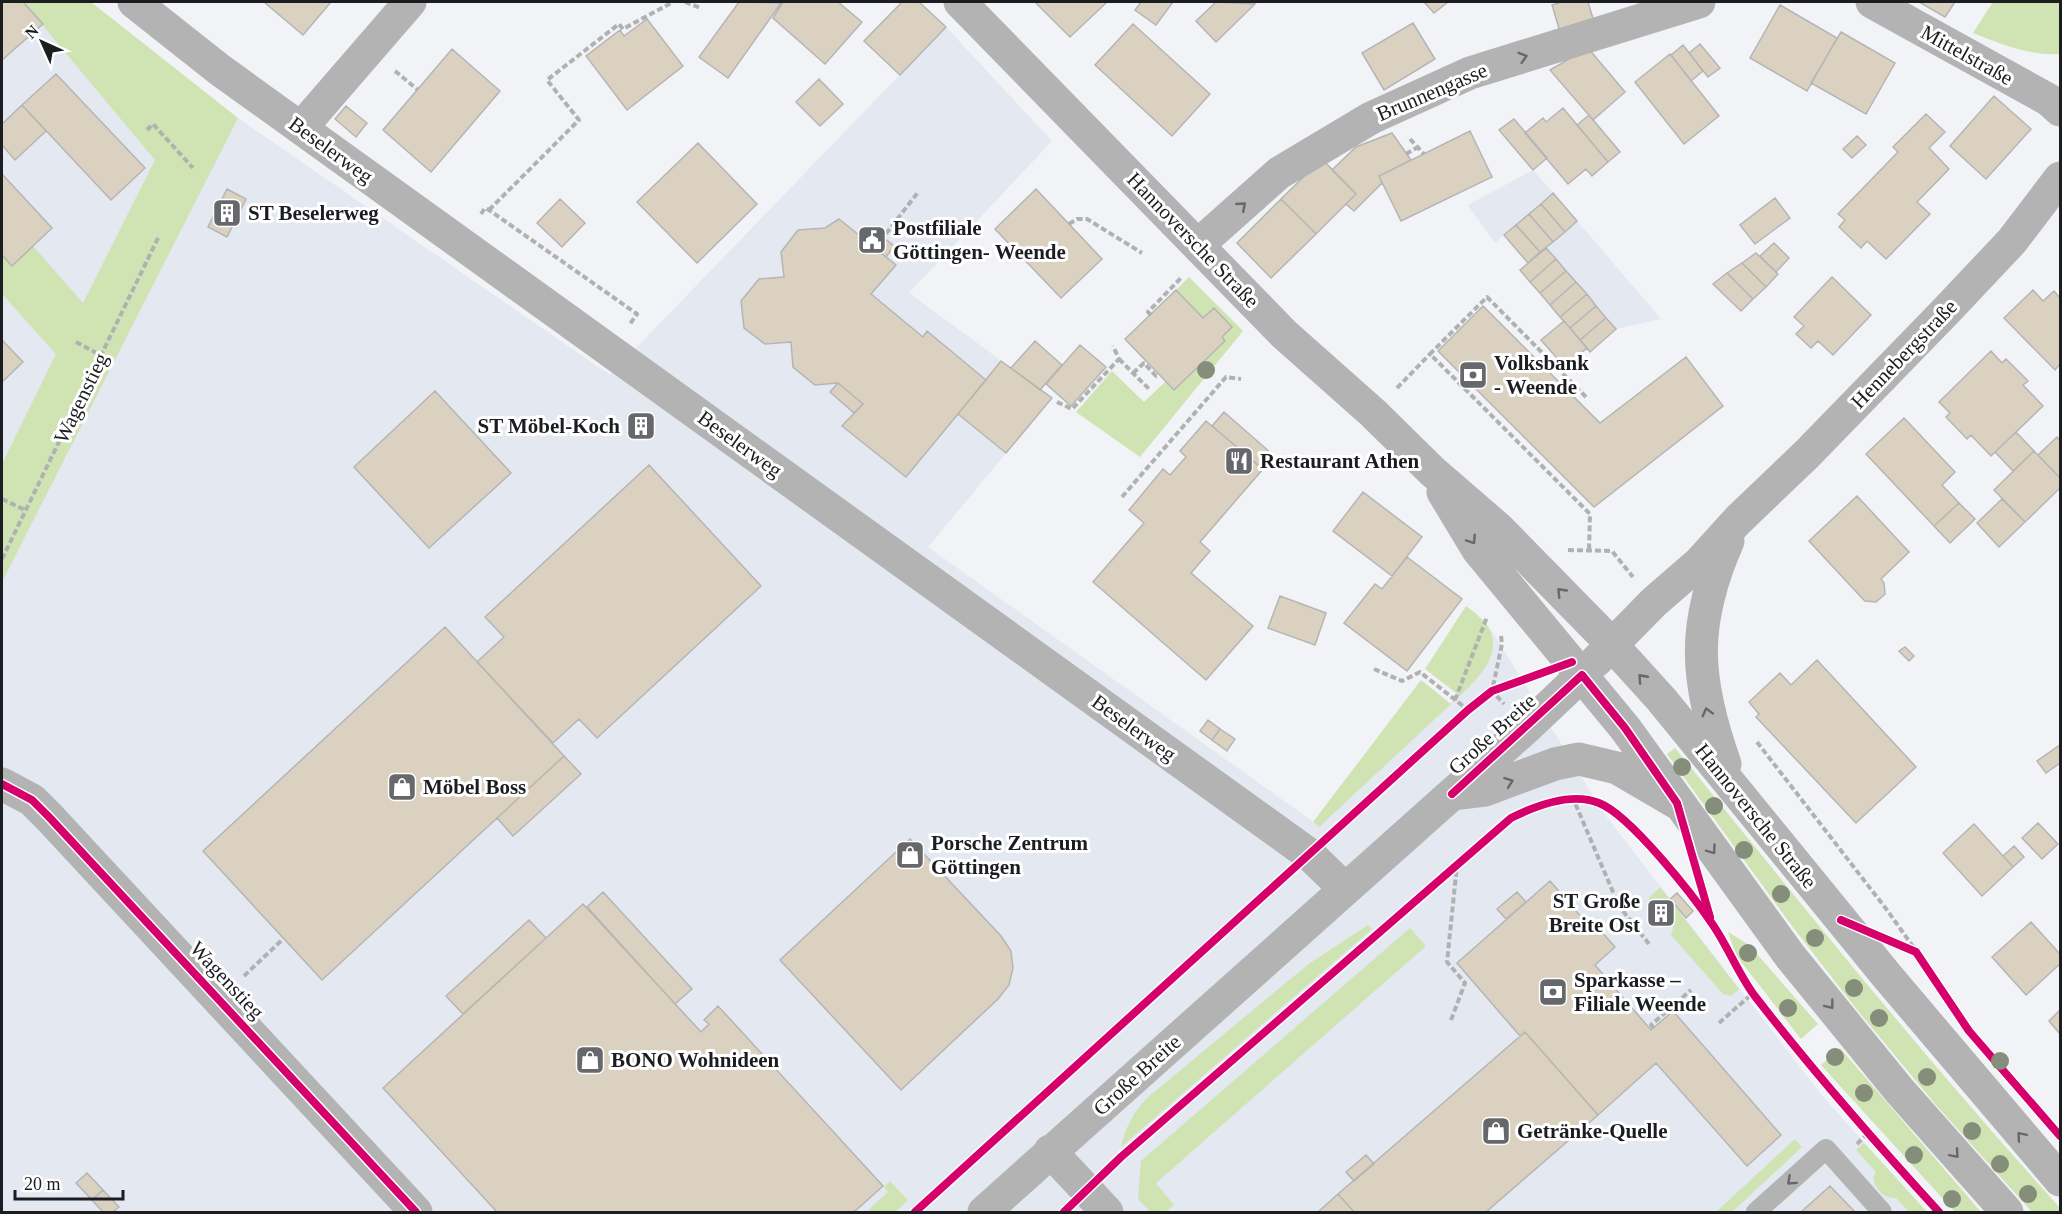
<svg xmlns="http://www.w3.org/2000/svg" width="2062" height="1214" viewBox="0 0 2062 1214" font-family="'Times New Roman',serif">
<rect width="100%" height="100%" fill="#f1f3f6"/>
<!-- built -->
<path fill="#e3e8f1" d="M 2,2 L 23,2 L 126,124 L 180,73 L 238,118 L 610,375 L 946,27 L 1052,141 L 909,293 L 1052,398 L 928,547 L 1319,826 L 1475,680 L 1492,637 L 1490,628 L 1603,812 L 1824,1098 L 1927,1212 L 2,1212 Z
M 1533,170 L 1553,193 L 1661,319 L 1616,329 L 1590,352 L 1520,270 L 1528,262 L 1504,235 L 1495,243 L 1468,205 Z"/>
<!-- green -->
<path fill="#cfe3b3" d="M 23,2 L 91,2 L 238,118 L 2,582 L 2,464 L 56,354 L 2,294 L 2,255 L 12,266 L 33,246 L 83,303 L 155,160 Z
M 1993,2 L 2060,2 L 2060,54 C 2029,56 2002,44 1973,33 Z
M 1189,277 L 1243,331 L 1140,457 L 1076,412 L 1112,371 L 1144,402 L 1166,381 L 1174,390 L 1225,341 L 1222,337 L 1231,326 L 1214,308 L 1203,318 L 1176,290 Z
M 1466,606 C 1474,612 1486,621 1490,630 C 1502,656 1476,680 1460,696 L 1425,669 Z
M 1421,680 L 1451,704 L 1319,827 L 1313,822 Z
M 1675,748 C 1801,904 1926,1060 2060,1208 L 2060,1212 L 2032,1212 L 1936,1105 L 1858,1011 L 1792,926 L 1667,754 Z
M 1660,887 L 1739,989 L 1731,996 L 1723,994 L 1671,935 L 1675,922 L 1656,902 L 1650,908 L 1649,898 Z
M 1368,925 L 1372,929 L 1121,1147 C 1126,1126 1133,1113 1148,1097 L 1310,963 Z
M 1410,928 L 1426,946 L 1156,1183 L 1174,1205 L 1165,1212 L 1150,1212 L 1138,1199 L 1141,1161 Z
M 1728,932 L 1749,945 L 1818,1024 L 1801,1039 L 1736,955 Z
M 1840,1048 L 1981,1212 L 1955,1212 L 1821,1065 Z
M 1795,1139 L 1802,1147 L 1732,1212 L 1716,1212 Z
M 1864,1143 L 1927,1212 L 1909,1212 L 1896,1198 C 1883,1198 1876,1190 1873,1178 L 1876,1172 L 1856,1150 Z
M 890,1181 L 908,1200 L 895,1212 L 866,1212 L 888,1192 L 884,1187 Z"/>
<!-- building -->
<path fill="#dbd1c1" stroke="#b5b5b5" stroke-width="1.5" d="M 2,2 L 23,2 L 43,24 L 2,60 Z
M 264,2 L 331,2 L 303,35 Z
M 739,2 L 781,3 L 728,78 L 699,57 Z
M 783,2 L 838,2 L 862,22 L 825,64 L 773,18 Z
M 902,2 L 919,2 L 946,27 L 900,75 L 864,41 Z
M 1035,2 L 1107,2 L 1070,37 Z
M 1141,2 L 1173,2 L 1156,25 L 1135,10 Z
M 1216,2 L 1255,4 L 1216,42 L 1196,21 Z
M 1424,2 L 1448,2 L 1434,13 Z
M 1562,2 L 1588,2 L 1595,25 L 1561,35 L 1552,5 Z
M 1919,2 L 1955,2 L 1945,17 Z
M 1780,5 L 1837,38 L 1807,91 L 1750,58 Z
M 647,19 L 683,66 L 627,110 L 586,56 L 620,30 L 624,36 Z
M 1413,23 L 1435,59 L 1384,90 L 1362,53 Z
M 1133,24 L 1210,94 L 1172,136 L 1095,65 Z
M 1841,32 L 1895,63 L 1866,114 L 1811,83 Z
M 1700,44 L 1720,68 L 1708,77 L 1689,53 Z
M 1683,45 L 1703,71 L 1691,81 L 1671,55 Z
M 1588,48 L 1625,92 L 1593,120 L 1550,70 Z
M 452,49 L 500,91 L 431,172 L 383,130 Z
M 1670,54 L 1719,116 L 1684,144 L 1635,82 Z
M 56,74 L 145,168 L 111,200 L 22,105 Z
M 819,79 L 843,104 L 820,126 L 796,102 Z
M 1994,96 L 2031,129 L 1986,179 L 1950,146 Z
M 22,105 L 46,131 L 15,160 L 2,145 L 2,124 Z
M 346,106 L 367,123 L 356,137 L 335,119 Z
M 1563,108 L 1608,162 L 1592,176 L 1586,169 L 1568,184 L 1525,133 L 1543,118 L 1546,122 Z
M 1926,114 L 1945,132 L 1929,148 L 1949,169 L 1917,202 L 1930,214 L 1886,259 L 1867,241 L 1861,248 L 1839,227 L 1845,220 L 1838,214 L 1898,152 L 1893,147 Z
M 1589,115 L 1620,152 L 1608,162 L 1577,125 Z
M 1514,119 L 1547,158 L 1533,170 L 1499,130 Z
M 1470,131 L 1492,177 L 1401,221 L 1379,176 Z
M 1392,133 L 1411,160 L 1379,176 L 1382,183 L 1354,211 L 1346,204 L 1356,194 L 1332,170 L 1356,147 Z
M 1857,136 L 1866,145 L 1852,158 L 1843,149 Z
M 698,143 L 757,204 L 697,263 L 637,202 Z
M 1322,159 L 1356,194 L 1316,234 L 1281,199 Z
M 2,174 L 52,228 L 12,266 L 2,255 Z
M 227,189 L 246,199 L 227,237 L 208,227 Z
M 1036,189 L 1102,259 L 1061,298 L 995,229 Z
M 1553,193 L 1577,221 L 1565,232 L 1541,204 Z
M 1775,198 L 1790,218 L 1755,244 L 1740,225 Z
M 560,199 L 585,223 L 562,247 L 537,223 Z
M 1281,199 L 1316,234 L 1271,278 L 1237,243 Z
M 1541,204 L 1565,232 L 1553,242 L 1529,214 Z
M 1529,214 L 1553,242 L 1540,252 L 1516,225 Z
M 839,219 L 896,265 L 871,294 L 923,337 L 927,331 L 986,380 L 906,477 L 842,426 L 863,404 L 838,383 L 815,385 L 793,367 L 791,342 L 765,344 L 744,328 L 741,301 L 759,279 L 784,277 L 781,252 L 798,230 L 825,228 Z
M 1516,225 L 1540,252 L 1528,263 L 1504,235 Z
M 874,230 L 894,246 L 886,257 L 866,241 Z
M 1774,243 L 1789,258 L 1776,272 L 1760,256 Z
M 1546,248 L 1556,259 L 1530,282 L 1520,270 Z
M 1756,253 L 1778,274 L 1766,287 L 1742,263 Z
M 1556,259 L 1566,271 L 1540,293 L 1530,282 Z
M 1742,263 L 1766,287 L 1753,299 L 1727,273 Z
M 1566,271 L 1576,282 L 1550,305 L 1540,293 Z
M 1727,273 L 1753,299 L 1741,311 L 1713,284 Z
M 1832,277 L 1871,315 L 1833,355 L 1818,341 L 1811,348 L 1796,334 L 1804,326 L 1794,317 Z
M 1576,282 L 1587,294 L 1560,317 L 1550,305 Z
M 1176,290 L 1203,318 L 1214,308 L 1232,327 L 1222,337 L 1225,341 L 1174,390 L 1125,339 Z
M 2033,290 L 2043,301 L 2054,291 L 2060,298 L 2060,364 L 2055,370 L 2004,318 Z
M 1587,294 L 1596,306 L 1570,328 L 1560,317 Z
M 1483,306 L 1600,423 L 1686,357 L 1723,406 L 1594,507 L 1438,351 Z
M 1596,306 L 1606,318 L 1580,340 L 1570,328 Z
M 1606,318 L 1616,329 L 1590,352 L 1580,340 Z
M 1564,321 L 1587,348 L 1565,367 L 1541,340 Z
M 2,340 L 23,362 L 2,382 Z
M 1035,341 L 1062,365 L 1040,390 L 1011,368 Z
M 1080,345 L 1106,367 L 1071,406 L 1046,384 Z
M 1991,351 L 2002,363 L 2006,359 L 2028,381 L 2023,385 L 2043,406 L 1991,456 L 1971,435 L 1967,439 L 1946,417 L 1950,413 L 1939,402 Z
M 1001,361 L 1052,398 L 1006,453 L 958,414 Z
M 838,383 L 863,404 L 854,413 L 830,392 Z
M 435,391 L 511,473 L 429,548 L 354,467 Z
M 1224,412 L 1271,453 L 1260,467 L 1212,426 Z
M 640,417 L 649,427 L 641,435 L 632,424 Z
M 1904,418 L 1955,472 L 1942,485 L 1959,503 L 1934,526 L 1866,454 Z
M 1206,421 L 1263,469 L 1200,542 L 1210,551 L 1191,573 L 1253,626 L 1206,680 L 1093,582 L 1144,523 L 1129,510 L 1163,469 L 1170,475 L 1186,457 L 1180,451 Z
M 2016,432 L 2034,451 L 2013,471 L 1995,452 Z
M 2057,437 L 2060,441 L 2060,478 L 2038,455 Z
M 2034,451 L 2060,478 L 2060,488 L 2025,522 L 1994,490 Z
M 649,465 L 761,586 L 597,738 L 579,719 L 553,743 L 477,662 L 504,637 L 485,617 Z
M 1363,492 L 1422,537 L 1392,576 L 1333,531 Z
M 1857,496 L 1909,552 L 1881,579 L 1884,583 L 1885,594 L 1876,602 L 1865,601 L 1861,597 L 1809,541 Z
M 2002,499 L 2025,522 L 1999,547 L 1977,523 Z
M 1959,503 L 1975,519 L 1950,543 L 1934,526 Z
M 1407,557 L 1462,599 L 1407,671 L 1344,623 L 1375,584 L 1382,589 Z
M 1280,596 L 1326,613 L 1315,645 L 1268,628 Z
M 445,627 L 564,756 L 322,980 L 203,851 Z
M 1905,647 L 1914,656 L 1909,661 L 1899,651 Z
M 1817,660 L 1916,767 L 1856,823 L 1756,717 L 1759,714 L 1749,702 L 1780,673 L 1791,685 Z
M 1208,720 L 1220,729 L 1212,740 L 1200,731 Z
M 1220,729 L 1235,739 L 1227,751 L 1212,740 Z
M 2060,745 L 2060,763 L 2046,773 L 2037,761 Z
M 564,756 L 581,774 L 513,836 L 497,818 Z
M 2038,823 L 2058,844 L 2042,859 L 2022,838 Z
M 1974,824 L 2013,867 L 1982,896 L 1943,853 Z
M 910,839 L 1001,936 L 1011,951 L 1013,968 L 1009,985 L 998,999 L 901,1090 L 780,960 Z
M 2014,846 L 2024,857 L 2013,867 L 2003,856 Z
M 1550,881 L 1590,927 L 1594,923 L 1615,947 L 1595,965 L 1651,1030 L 1673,1011 L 1781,1135 L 1747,1166 L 1656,1063 L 1598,1115 L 1525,1032 L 1520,1036 L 1457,963 Z
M 603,892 L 692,989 L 675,1004 L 587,907 Z
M 1517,892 L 1526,902 L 1506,919 L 1497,909 Z
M 1677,893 L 1693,911 L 1686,918 L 1670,899 Z
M 1656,902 L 1671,919 L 1665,924 L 1650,908 Z
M 583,904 L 701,1032 L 709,1024 L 704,1020 L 718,1006 L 883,1186 L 854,1212 L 497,1212 L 383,1088 Z
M 529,920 L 546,938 L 463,1014 L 446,996 Z
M 2031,922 L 2060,954 L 2060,964 L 2026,995 L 1992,957 Z
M 2060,1010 L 2060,1034 L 2049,1021 Z
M 1525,1032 L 1598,1115 L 1486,1212 L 1354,1212 L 1338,1194 Z
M 1366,1155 L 1374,1164 L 1354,1181 L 1346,1172 Z
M 87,1173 L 103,1190 L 92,1200 L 76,1183 Z
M 1830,1186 L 1855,1212 L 1801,1212 Z
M 103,1190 L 119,1207 L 113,1212 L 103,1212 L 92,1200 Z
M 1338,1194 L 1354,1212 L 1318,1212 Z"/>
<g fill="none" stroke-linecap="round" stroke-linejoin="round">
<!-- path -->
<path stroke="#b0b2b2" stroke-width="4" stroke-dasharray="6 3" stroke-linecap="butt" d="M 685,2 L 701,8
M 395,71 L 418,90
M 147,130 L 153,124 L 193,168
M 1410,139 L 1424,154
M 1406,154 L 1418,147
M 489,210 L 579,120 L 547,80 L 619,24 L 623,29 L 673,2
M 481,214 L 485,208 L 489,210 L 637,314 L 630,324
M 1069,224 L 1077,219 L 1087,219 L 1142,253
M 875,248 L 919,191
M 1151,315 L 1148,312 L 1182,277
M 76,342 L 102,356
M 1119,359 L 1150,390
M 1133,373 L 1144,363 L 1156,376 L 1159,374
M 1397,388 L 1430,354
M 1586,397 L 1487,297 L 1430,354 L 1590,514 L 1589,551
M 1057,402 L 1072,409 L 1119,359 L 1113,346
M 1122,497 L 1226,377 L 1241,379
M 2,499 L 25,510
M 1568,550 L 1612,551 L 1633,577
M 2,559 L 159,236
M 1501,636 L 1502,644 L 1492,691 L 1504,704
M 1374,669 L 1402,681 L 1420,672 L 1468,710
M 1455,700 L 1487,617
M 1757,742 L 1887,910 L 1914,948
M 1572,796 L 1619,906 L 1649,944
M 244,976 L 283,939
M 1451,1020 L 1465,983 L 1447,962 L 1457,865
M 1719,1023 L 1753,993
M 1653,1028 L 1651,1025 L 1691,990
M 1857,1144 L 1867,1134"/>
<!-- service -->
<path stroke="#b3b3b4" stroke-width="20" d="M 1756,1212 L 1826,1149 L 1882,1212"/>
<!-- minor -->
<path stroke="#b3b3b4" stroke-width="33" d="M 134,2 L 220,70 L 1310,855 L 1344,888
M 1872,2 L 2049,100 L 2060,110
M 301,128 L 410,2
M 1198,245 L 1279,173 L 1371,118 L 1470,73 L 1699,2
M 2,784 L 32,800 L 49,817 L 416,1212
M 1452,794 L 1485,790 L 1555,764 L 1579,759 L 1617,768 L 1677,803
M 1050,1151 L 1107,1212
M 984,1212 L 1526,728 L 1582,675"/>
<!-- tertiary -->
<path stroke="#b3b3b4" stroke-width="33" d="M 960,2 L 1284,334 L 1373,413 L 1432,471 L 1499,529 L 1602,634 L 1661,699 L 1887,976 L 2060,1180
M 1443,492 L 1478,550 L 1625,728 L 1790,956 L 1899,1090 L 2007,1212
M 1596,661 L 1654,602 L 1699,563 L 1738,520 L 1807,454 L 1946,311 L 2012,241 L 2060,178
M 1725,764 C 1695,679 1691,625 1728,541"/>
<!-- cycleway casing -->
<g stroke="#fff" stroke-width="11">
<path id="cycleway" d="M 2,784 L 32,800 L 49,817 L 416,1212
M 1452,794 L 1582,675 L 1625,728 L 1677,803 L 1710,917
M 1841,920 L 1916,952 L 1969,1031 L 2060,1136
M 915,1212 L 1468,710 L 1492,691 L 1572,662
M 1064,1212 L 1121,1157 L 1511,818 C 1535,806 1572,792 1599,803 C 1630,815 1693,895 1713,925 C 1728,947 1738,973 1754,995 C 1812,1070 1875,1142 1939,1212"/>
</g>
<!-- cycleway -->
<use href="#cycleway" stroke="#d6006c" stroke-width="8"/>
</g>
<!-- trees -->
<g fill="#858e7a">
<circle cx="1206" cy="370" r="9"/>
<circle cx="1682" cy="767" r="9"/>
<circle cx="1714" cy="806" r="9"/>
<circle cx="1744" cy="850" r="9"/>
<circle cx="1781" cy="894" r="9"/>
<circle cx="1815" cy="938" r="9"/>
<circle cx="1748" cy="953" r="9"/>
<circle cx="1854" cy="988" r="9"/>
<circle cx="1788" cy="1008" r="9"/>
<circle cx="1879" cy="1018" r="9"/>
<circle cx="1835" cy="1057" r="9"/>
<circle cx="2000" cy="1061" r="9"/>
<circle cx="1927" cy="1077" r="9"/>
<circle cx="1864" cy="1093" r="9"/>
<circle cx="1972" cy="1131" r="9"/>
<circle cx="1914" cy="1155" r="9"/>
<circle cx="2000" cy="1164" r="9"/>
<circle cx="2028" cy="1194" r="9"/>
<circle cx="1952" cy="1199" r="9"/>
</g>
<!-- one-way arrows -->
<defs><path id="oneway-chevron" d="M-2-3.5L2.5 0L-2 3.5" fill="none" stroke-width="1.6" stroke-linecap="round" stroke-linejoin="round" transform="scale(1.5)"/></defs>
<g stroke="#68686a">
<use href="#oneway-chevron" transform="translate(1523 57) rotate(-17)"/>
<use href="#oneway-chevron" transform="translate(1242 206) rotate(-41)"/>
<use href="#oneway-chevron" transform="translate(1472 540) rotate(57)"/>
<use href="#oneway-chevron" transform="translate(1561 592) rotate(-134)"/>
<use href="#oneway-chevron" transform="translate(1642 678) rotate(-132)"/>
<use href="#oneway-chevron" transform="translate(1707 712) rotate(-105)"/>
<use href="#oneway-chevron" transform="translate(1509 782) rotate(-20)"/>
<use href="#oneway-chevron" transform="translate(1712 850) rotate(54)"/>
<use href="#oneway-chevron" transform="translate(1830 1005) rotate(52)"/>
<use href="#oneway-chevron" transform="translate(2021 1136) rotate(-131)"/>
<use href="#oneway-chevron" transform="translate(1955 1154) rotate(49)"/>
<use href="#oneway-chevron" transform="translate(1791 1181) rotate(138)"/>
</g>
<!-- icons -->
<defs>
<g id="building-square" transform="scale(1.5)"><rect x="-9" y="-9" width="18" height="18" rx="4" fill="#67686b" stroke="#fff"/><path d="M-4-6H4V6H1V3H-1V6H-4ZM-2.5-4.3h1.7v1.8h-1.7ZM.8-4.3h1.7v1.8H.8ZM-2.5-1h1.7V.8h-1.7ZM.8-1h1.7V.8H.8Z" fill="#fff"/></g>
<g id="civic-square" transform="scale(1.5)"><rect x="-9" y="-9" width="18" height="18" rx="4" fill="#67686b" stroke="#fff"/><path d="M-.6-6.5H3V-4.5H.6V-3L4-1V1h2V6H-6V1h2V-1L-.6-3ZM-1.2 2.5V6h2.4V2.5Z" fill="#fff"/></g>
<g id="bank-square" transform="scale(1.5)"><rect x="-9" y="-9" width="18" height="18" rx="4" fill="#67686b" stroke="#fff"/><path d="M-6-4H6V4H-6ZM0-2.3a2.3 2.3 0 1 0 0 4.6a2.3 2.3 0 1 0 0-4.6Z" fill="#fff"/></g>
<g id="restaurant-square" transform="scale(1.5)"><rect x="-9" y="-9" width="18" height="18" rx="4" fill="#67686b" stroke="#fff"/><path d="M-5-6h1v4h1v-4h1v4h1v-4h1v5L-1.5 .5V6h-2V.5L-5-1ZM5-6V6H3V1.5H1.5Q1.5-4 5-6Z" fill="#fff"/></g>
<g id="shop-square" transform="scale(1.5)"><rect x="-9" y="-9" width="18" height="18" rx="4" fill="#67686b" stroke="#fff"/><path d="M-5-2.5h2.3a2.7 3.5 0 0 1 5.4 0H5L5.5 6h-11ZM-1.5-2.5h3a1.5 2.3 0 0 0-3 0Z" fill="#fff"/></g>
</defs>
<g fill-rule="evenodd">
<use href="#building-square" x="227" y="213"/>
<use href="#civic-square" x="872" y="240"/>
<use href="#bank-square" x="1473" y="375"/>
<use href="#building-square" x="641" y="426"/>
<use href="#restaurant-square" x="1239" y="461"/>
<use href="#shop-square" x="402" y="787"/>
<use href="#shop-square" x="910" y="855"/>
<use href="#building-square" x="1661" y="913"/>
<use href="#bank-square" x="1553" y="992"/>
<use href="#shop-square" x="590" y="1060"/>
<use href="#shop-square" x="1496" y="1131"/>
</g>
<g text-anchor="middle" stroke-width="6" stroke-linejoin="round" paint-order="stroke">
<!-- street labels -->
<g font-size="21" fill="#1c1d20" stroke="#fff">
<text transform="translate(1967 55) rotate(29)" y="7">Mittelstraße</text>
<text transform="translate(1432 92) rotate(-23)" y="7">Brunnengasse</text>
<text transform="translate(331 150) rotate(36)" y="7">Beselerweg</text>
<text transform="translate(1193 240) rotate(46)" y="7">Hannoversche Straße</text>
<text transform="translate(1904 354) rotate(-46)" y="7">Hennebergstraße</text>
<text transform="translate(81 398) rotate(-64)" y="7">Wagenstieg</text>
<text transform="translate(740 444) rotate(36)" y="7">Beselerweg</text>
<text transform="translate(1134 728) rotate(36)" y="7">Beselerweg</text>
<text transform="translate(1492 734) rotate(-42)" y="7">Große Breite</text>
<text transform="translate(1756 816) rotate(51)" y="7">Hannoversche Straße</text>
<text transform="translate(227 980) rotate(47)" y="7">Wagenstieg</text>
<text transform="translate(1137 1075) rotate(-42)" y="7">Große Breite</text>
</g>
<!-- poi labels -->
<g font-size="21" font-weight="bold" fill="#1c1d20" stroke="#fff" text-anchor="start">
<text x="248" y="220">ST Beselerweg</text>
<text x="893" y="235">Postfiliale<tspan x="893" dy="24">Göttingen- Weende</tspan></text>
<text x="1494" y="370">Volksbank<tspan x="1494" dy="24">- Weende</tspan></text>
<text x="620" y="433" text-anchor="end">ST Möbel-Koch</text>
<text x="1260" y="468">Restaurant Athen</text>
<text x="423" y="794">Möbel Boss</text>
<text x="931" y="850">Porsche Zentrum<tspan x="931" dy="24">Göttingen</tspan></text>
<text x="1640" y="908" text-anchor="end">ST Große<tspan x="1640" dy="24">Breite Ost</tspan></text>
<text x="1574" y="987">Sparkasse –<tspan x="1574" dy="24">Filiale Weende</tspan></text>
<text x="611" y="1067">BONO Wohnideen</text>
<text x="1517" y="1138">Getränke-Quelle</text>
</g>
</g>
<!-- border -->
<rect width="2062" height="1214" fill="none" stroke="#1c1d20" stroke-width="6"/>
<!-- north arrow -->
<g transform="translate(42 42) rotate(315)" stroke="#ffffff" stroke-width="4.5" paint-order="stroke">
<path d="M0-4.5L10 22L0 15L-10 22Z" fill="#1c1d20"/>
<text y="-9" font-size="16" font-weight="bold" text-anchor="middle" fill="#1c1d20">N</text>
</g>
<!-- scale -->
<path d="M15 1190v9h108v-9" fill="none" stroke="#1c1d20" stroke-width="3"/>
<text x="24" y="1190" font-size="18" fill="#1c1d20" stroke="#ffffff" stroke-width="4.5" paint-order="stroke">20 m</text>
</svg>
